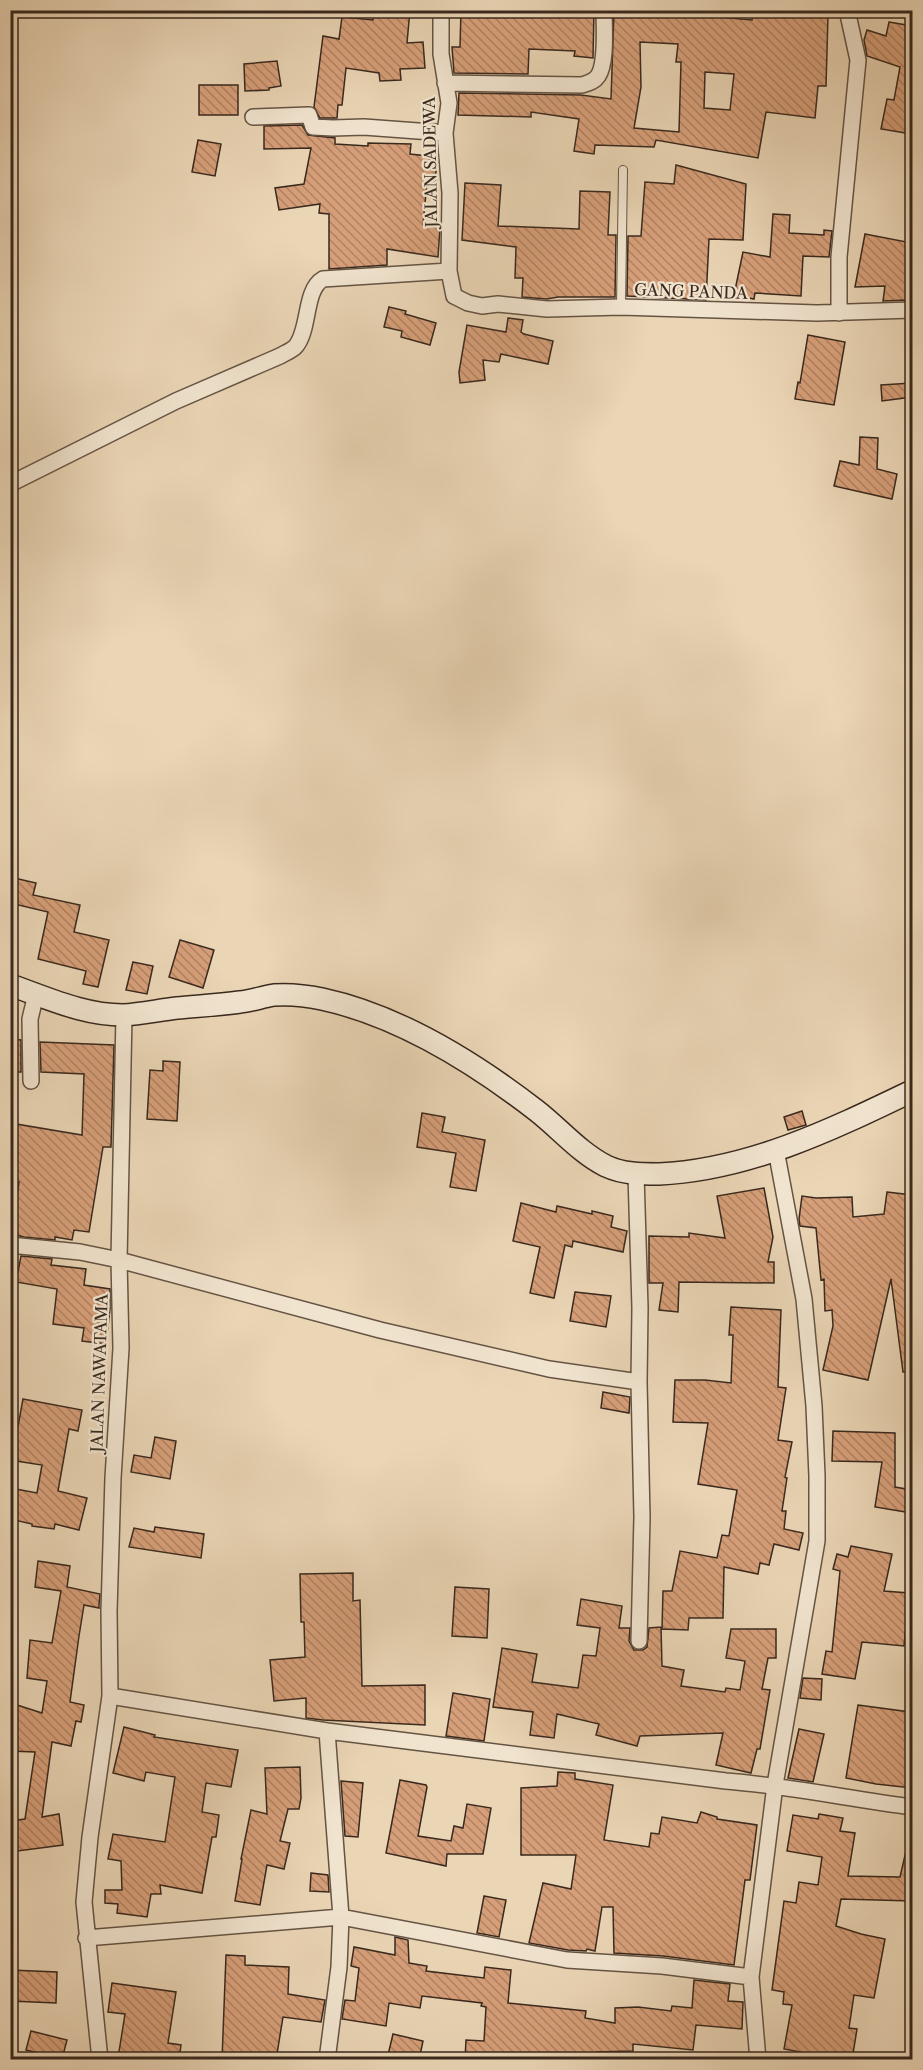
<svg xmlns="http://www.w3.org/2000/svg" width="923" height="2070" viewBox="0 0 923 2070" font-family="'Libre Caslon Text',serif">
<defs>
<pattern id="building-back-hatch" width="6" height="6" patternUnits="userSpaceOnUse" patternTransform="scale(1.5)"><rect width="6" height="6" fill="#d79f79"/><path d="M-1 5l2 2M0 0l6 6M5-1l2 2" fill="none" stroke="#af8263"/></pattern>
</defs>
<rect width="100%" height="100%" fill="#ead5b5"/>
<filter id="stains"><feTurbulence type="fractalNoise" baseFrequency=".00333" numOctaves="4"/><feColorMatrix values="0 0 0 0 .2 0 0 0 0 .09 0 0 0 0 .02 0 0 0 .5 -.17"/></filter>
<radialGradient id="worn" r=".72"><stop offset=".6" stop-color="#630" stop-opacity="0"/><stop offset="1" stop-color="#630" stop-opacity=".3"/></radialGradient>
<!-- building -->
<path fill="url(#building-back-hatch)" stroke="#39291e" stroke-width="1.5" fill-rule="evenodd" d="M 374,10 L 410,10 L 407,43 L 423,42 L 425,68 L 400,69 L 401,80 L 380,81 L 379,73 L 346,68 L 342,105 L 338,105 L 337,118 L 320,118 L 314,107 L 323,36 L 339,39 L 342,17 L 373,20 Z
M 461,10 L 594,10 L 593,58 L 574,56 L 575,51 L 529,49 L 528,74 L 454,73 L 452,47 L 460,47 Z
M 614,10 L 683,14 L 683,10 L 708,10 L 707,16 L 752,20 L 753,13 L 828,16 L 826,86 L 818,86 L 815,118 L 766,112 L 758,158 L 656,140 L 654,147 L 595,145 L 594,154 L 574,151 L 579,119 L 531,112 L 531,117 L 458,115 L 459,93 L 581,95 L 611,99 ZM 640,42 L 678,44 L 676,62 L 681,62 L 679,132 L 634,128 L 641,87 ZM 705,72 L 734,74 L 730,110 L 704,108 Z
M 889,22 L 912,26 L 912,134 L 881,129 L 887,99 L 894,100 L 900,67 L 867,56 L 864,40 L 867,30 L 886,36 Z
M 277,61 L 281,86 L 269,88 L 269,90 L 245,91 L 244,64 Z
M 199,85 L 238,85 L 238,115 L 199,115 Z
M 302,125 L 308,135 L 335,138 L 335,144 L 368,146 L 368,143 L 411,144 L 410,154 L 428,156 L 429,159 L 437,159 L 435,183 L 427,182 L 423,225 L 440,228 L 438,257 L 387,249 L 387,265 L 329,269 L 329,214 L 319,213 L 320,204 L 279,210 L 275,188 L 304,184 L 311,148 L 264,149 L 264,126 Z
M 198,140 L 221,144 L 215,176 L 192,172 Z
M 676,165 L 746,184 L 743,240 L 709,239 L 706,300 L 627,296 L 628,236 L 641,236 L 645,182 L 674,184 Z
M 465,183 L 501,185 L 498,226 L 579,229 L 580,191 L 610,192 L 608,235 L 616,235 L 615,297 L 558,297 L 547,299 L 522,297 L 523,278 L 515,278 L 516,247 L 462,240 Z
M 773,214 L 790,215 L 789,233 L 824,235 L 824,230 L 832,231 L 829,257 L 803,256 L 801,296 L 755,293 L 754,299 L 734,295 L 743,252 L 770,257 Z
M 865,234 L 912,243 L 912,270 L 908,300 L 883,301 L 885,286 L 855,287 Z
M 389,307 L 406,311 L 405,314 L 436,323 L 430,345 L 401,337 L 402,331 L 384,327 Z
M 508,318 L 523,320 L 521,332 L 524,334 L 553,341 L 548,364 L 501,354 L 499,362 L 483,360 L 485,380 L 460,383 L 459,372 L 467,325 L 506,332 Z
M 808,335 L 845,342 L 834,405 L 795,399 L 798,382 L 800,383 Z
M 912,383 L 912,397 L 882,401 L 881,385 Z
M 860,437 L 878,438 L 877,469 L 897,474 L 892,499 L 834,486 L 840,461 L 859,465 Z
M 10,877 L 36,883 L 33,895 L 80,905 L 74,932 L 109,940 L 98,987 L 83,984 L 86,971 L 38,959 L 48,912 L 10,903 Z
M 180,940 L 214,950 L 203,988 L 169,977 Z
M 133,962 L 153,966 L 147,994 L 126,990 Z
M 10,1039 L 21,1040 L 21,1072 L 10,1072 Z
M 40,1042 L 114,1045 L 111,1147 L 103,1147 L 89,1232 L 74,1230 L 72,1240 L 55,1237 L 55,1240 L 24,1237 L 12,1234 L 19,1182 L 10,1181 L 10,1123 L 82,1135 L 84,1074 L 41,1072 Z
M 163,1061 L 180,1062 L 177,1121 L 147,1119 L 150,1070 L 163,1071 Z
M 802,1111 L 806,1125 L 788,1130 L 784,1117 Z
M 422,1113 L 445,1117 L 442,1132 L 485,1140 L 476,1191 L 450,1187 L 456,1153 L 417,1147 Z
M 764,1188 L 773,1237 L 768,1262 L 774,1262 L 774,1283 L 679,1282 L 678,1312 L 659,1310 L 663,1283 L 649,1283 L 649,1236 L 689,1237 L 689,1233 L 725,1238 L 717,1196 Z
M 887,1192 L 912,1195 L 906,1250 L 912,1249 L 912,1372 L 903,1372 L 891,1279 L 868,1380 L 823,1370 L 833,1326 L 832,1310 L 825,1311 L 824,1279 L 821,1280 L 816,1228 L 800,1226 L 799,1219 L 802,1196 L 816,1198 L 852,1197 L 853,1217 L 884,1214 Z
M 521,1203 L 556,1212 L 557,1206 L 592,1214 L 592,1211 L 613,1216 L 611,1227 L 627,1231 L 623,1252 L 573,1241 L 572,1247 L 565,1245 L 554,1298 L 530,1293 L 540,1247 L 513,1241 Z
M 21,1256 L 52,1259 L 51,1265 L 86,1269 L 84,1285 L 110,1289 L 110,1309 L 106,1344 L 82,1341 L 84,1328 L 53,1324 L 57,1289 L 16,1282 Z
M 575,1292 L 611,1296 L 606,1327 L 570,1321 Z
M 731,1307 L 781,1310 L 778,1387 L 786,1388 L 778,1440 L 792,1442 L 785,1477 L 787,1478 L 782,1511 L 786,1511 L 784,1529 L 803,1533 L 799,1550 L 774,1544 L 769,1565 L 760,1563 L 758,1574 L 724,1567 L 723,1618 L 689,1618 L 688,1630 L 662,1629 L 663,1591 L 672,1591 L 680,1551 L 717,1558 L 722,1535 L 729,1536 L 737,1490 L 698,1484 L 708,1423 L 673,1422 L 675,1380 L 705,1380 L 731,1383 L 733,1335 L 729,1335 Z
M 603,1392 L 630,1397 L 629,1413 L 601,1408 Z
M 23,1399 L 82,1410 L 78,1431 L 69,1429 L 58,1491 L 87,1498 L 79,1530 L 55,1524 L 54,1529 L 32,1526 L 32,1524 L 10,1519 L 10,1488 L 37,1493 L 42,1465 L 10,1460 L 10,1431 L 17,1432 Z
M 833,1431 L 895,1433 L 895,1487 L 912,1490 L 912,1513 L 875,1507 L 882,1462 L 832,1461 Z
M 155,1437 L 176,1441 L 170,1479 L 131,1472 L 134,1455 L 151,1458 Z
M 155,1527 L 204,1534 L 201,1558 L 129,1547 L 134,1528 L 154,1532 Z
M 851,1546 L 892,1554 L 884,1591 L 909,1593 L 904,1646 L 862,1642 L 855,1679 L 822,1674 L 826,1651 L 832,1652 L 840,1571 L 833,1569 L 837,1554 L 848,1557 Z
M 38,1561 L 70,1566 L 67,1587 L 100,1594 L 99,1605 L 99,1608 L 84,1605 L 79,1636 L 70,1702 L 84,1705 L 81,1722 L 76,1721 L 71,1746 L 52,1742 L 42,1817 L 59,1814 L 63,1845 L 10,1852 L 10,1821 L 25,1819 L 35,1752 L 10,1751 L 10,1724 L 17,1705 L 42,1713 L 47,1681 L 27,1678 L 30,1640 L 52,1643 L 61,1591 L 35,1587 Z
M 353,1573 L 353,1601 L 360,1600 L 362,1686 L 425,1685 L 425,1725 L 323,1720 L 306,1718 L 306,1698 L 274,1701 L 270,1660 L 305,1657 L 304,1622 L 301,1622 L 300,1574 Z
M 455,1587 L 489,1589 L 487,1638 L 452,1636 Z
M 581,1599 L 622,1606 L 619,1628 L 630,1628 L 629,1641 L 634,1650 L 643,1650 L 647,1647 L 649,1628 L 661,1627 L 662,1666 L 684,1670 L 681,1686 L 725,1692 L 726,1688 L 740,1690 L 745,1661 L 726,1658 L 731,1629 L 776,1629 L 776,1658 L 768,1658 L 762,1689 L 770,1690 L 760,1749 L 757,1749 L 751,1773 L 716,1765 L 723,1733 L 640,1736 L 637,1746 L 596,1735 L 599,1724 L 557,1714 L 554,1738 L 530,1735 L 533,1712 L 493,1707 L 502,1648 L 537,1654 L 532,1682 L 578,1688 L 583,1655 L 596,1656 L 600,1628 L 577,1625 Z
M 803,1678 L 822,1679 L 821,1700 L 800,1698 Z
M 453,1693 L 490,1699 L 484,1741 L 446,1736 Z
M 858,1705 L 910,1712 L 908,1726 L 912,1727 L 912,1788 L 876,1784 L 846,1778 Z
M 124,1727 L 155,1735 L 154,1737 L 238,1750 L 231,1787 L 206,1783 L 202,1812 L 219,1815 L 216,1837 L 212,1837 L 202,1893 L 160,1885 L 161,1894 L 151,1894 L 147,1917 L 117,1913 L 118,1904 L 105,1903 L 105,1890 L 122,1890 L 121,1861 L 108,1859 L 113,1834 L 165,1842 L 175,1777 L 146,1772 L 144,1781 L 113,1773 Z
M 799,1729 L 824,1734 L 813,1782 L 788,1778 Z
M 300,1767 L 301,1798 L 299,1809 L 288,1809 L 280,1841 L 290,1843 L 284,1869 L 267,1865 L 260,1905 L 235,1901 L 242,1859 L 241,1859 L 251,1810 L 267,1814 L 265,1768 Z
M 558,1772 L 575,1773 L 575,1779 L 613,1785 L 604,1840 L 649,1847 L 651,1833 L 659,1834 L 662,1817 L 697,1823 L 701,1812 L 717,1817 L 717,1819 L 757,1825 L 750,1880 L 745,1880 L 734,1965 L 663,1956 L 614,1953 L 613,1907 L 602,1907 L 595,1951 L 587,1949 L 586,1951 L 568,1950 L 529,1943 L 543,1883 L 571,1889 L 576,1855 L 521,1855 L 521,1788 L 557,1786 Z
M 400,1780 L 426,1785 L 427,1787 L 418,1836 L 451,1841 L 454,1826 L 463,1828 L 467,1804 L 491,1808 L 483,1854 L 447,1854 L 446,1866 L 386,1853 Z
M 341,1781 L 363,1783 L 358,1837 L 345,1836 Z
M 819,1814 L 843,1818 L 840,1831 L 855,1833 L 848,1876 L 900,1877 L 907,1847 L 912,1848 L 912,1901 L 841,1899 L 836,1926 L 861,1934 L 885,1939 L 874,1998 L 854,1995 L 849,2028 L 857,2029 L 852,2060 L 799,2060 L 801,2052 L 784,2049 L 792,2005 L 783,2004 L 784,1992 L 772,1990 L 784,1901 L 796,1903 L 799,1882 L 818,1885 L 822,1857 L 787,1851 L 793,1815 L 818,1819 Z
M 311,1873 L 328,1875 L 329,1892 L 310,1891 Z
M 484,1896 L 506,1900 L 499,1937 L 477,1933 Z
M 395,1937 L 408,1940 L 409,1963 L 427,1966 L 426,1971 L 484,1978 L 485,1967 L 511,1970 L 508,2003 L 586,2011 L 585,2018 L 615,2023 L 615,2008 L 638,2007 L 671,2011 L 672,2006 L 692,2008 L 694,1980 L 730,1984 L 728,2001 L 743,2002 L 742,2029 L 696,2025 L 693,2050 L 633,2044 L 633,2051 L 596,2052 L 595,2060 L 560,2060 L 560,2058 L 465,2060 L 466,2040 L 484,2041 L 486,2007 L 481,2006 L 482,2003 L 422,1996 L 420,2008 L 389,2003 L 386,2026 L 342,2019 L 345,2000 L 355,2001 L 359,1968 L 351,1966 L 354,1947 L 395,1955 Z
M 226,1955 L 245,1956 L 245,1965 L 289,1967 L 288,1994 L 325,2000 L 321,2022 L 283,2017 L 276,2060 L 222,2060 Z
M 10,1970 L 57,1972 L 56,2003 L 10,2001 Z
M 112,1983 L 176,1992 L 168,2043 L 181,2045 L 179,2060 L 118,2058 L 125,2014 L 108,2012 Z
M 31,2031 L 67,2040 L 62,2059 L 26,2050 Z
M 393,2034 L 423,2041 L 419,2060 L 407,2060 L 388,2055 Z"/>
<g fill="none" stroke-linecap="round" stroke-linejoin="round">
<!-- lane casing -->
<g stroke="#655444" stroke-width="10">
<path id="lane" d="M 621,307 L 623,170"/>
</g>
<!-- street casing -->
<g stroke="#655444" stroke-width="18">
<path id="street" d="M 441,10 L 441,54 L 449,103 L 445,133 L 450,193 L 449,271 L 454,296 L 468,303 L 482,306 L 498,304 L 547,309 L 621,307 L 817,313 L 912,310
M 445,83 L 582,85 C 588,83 594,82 598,76 C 607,63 604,27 604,10
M 253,117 L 309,115 L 313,127 L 333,128 L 364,127 L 445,133
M 839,313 L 839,257 L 858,60 L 847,10
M 10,484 L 176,401 L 280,356 C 285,353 293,350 296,346 C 310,329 304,290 323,279 L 449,271
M 31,1081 L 30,1019 L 36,994
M 636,1174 L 640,1308 L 639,1382 L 642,1517 L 639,1641
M 10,1245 L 80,1252 L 119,1260 L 380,1330 L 549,1369 L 639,1382
M 110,1696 L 327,1731 L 726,1781 C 789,1786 850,1799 912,1807
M 327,1731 L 341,1917 L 339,1967 L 327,2060
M 86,1938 L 341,1917 L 567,1960 L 662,1966 L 751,1977
M 100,2060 L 84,1902 L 90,1837 L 110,1696 L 109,1611 L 113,1478 L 121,1348 L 119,1260 L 124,1015
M 758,2060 L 751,1977 L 775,1785 L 817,1541 L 817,1476 L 814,1406 L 804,1299 L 776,1150"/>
</g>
<!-- secondary casing -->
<g stroke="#39291e" stroke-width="24">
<path id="secondary" d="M 10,985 C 48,998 83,1015 123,1015 C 141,1014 159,1010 177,1008 C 198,1006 219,1005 240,1002 C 251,1001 262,997 274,995 C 288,994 308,996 322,999 C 401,1016 475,1063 537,1111 C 560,1129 580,1153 606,1166 C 623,1174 641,1174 659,1174 C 749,1170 833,1129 912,1091"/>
</g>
<!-- lane -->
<use href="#lane" stroke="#f1e4cf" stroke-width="8"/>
<!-- street -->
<use href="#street" stroke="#f1e4cf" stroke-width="15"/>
<!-- secondary -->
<use href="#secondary" stroke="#f1e4cf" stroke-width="21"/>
</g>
<g text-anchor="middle" stroke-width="4.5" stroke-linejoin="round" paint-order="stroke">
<!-- street labels -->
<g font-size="16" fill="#39291e" stroke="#f1e4cf">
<text transform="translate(430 162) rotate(-91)" y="6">JALAN SADEWA</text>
<text transform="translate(691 291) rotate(2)" y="6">GANG PANDA</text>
<text transform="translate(99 1373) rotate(-88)" y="6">JALAN NAWATAMA</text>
</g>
</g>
<!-- margin -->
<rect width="923" height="2070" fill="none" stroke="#ead5b5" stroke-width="36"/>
<rect x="12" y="12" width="899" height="2046" fill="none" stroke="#39291e" stroke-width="3"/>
<rect x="18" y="18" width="887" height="2034" fill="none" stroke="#39291e" stroke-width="1.5"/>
<rect width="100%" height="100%" filter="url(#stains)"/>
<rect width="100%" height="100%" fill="url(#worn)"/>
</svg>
